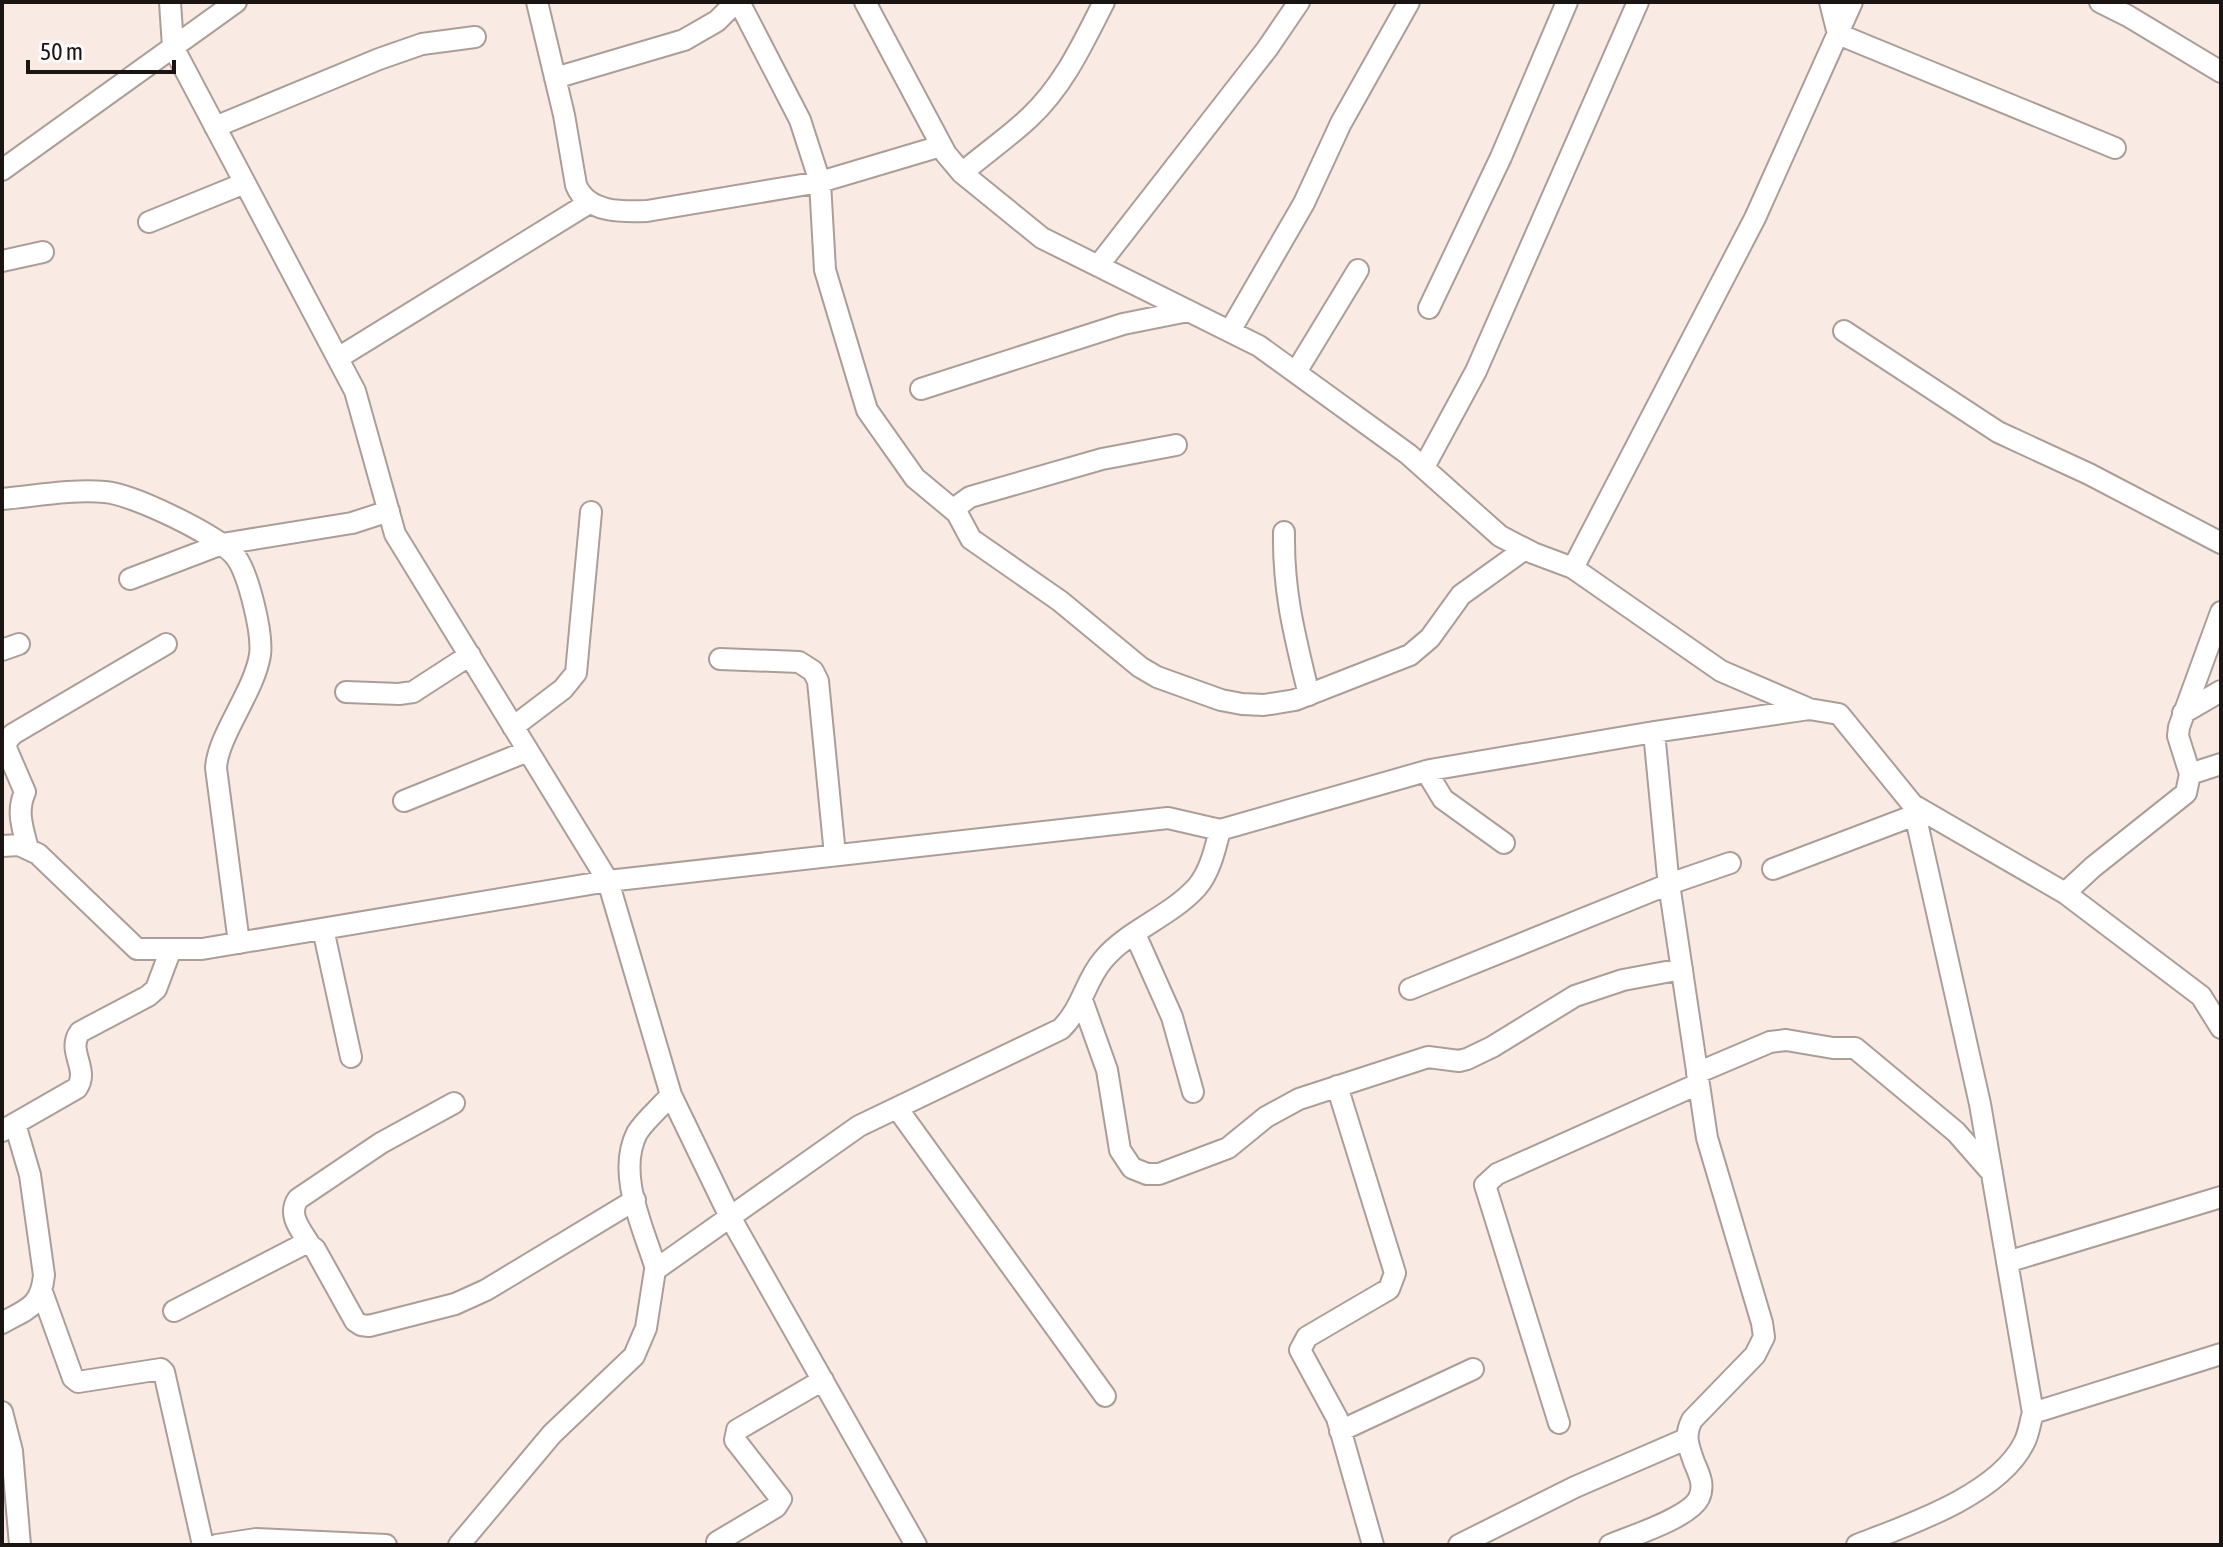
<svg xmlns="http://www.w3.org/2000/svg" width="2223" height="1547" viewBox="0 0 2223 1547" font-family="'Asap Condensed',sans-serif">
<rect width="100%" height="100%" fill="#f9eae4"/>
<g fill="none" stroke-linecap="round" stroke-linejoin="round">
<!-- minor casing -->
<g stroke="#ab9e98" stroke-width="24">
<path id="minor" d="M 170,2 L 173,47 L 355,391 L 395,534 L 608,881 L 671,1095 L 730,1217 L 916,1545
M 537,2 L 564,115 L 576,185 C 587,213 622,212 647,211 L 820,182 L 941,146
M 739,2 L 800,120 L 820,182 L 825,270 L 867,410 L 915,478 L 957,513
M 865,2 L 946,154 L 962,173 L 1042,238 L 1259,346 L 1408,454 L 1500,536 L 1533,553 L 1573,568 L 1721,671 L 1807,708
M 1830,2 L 1838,34 L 2115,148
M 2100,2 L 2128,16 L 2221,72
M 555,78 L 684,40 L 717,21 L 736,2
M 215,127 L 379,59 L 422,44 L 475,37
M 2,170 L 236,2
M 962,173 C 984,154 1009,137 1030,117 C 1064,85 1083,43 1104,2
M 149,222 L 245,183
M 2,261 L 43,252
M 1098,266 L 1267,49 L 1299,2
M 1429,308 L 1501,157 L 1567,2
M 1230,331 L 1304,203 L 1341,123 L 1409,2
M 1844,331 L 1998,432 L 2089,474 L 2221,543
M 338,358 L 589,203
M 1296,372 L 1358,270
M 921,389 L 1123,324 L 1188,311
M 1176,445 L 1102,459 L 970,497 L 959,505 L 957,513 L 971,539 L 1060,601 L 1140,667 L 1157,677 L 1221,700 L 1242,704 L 1264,705 L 1295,700 L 1410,655 L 1430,638 L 1461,595 L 1525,549
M 1424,467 L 1476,371 L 1638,2
M 2,499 C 35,496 72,489 105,492 C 132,494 218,535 235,556 C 248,572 263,633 260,655 C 254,692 218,735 216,768 L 239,943
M 1284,532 C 1283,593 1295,637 1309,695
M 1573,568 L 1755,218 L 1852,2
M 130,579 L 222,544 L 352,523 L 389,511
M 2,650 L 19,644
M 720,659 L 799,662 L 813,671 L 818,681 L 835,855
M 346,692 L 399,694 L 413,692 L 470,655
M 2183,713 L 2221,691
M 513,727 L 563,689 L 576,673 L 591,512
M 1426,771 L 1443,799 L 1504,843
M 2190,774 L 2221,764
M 404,801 L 528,751
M 1913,805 L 1980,1104 L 2033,1413
M 2,846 L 19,845 L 38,854 L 137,949 L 202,949 L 608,881 L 1168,818 L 1220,830 L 1430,770 L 1654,732 L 1809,709 L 1839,714 L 1913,805 L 2065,893 L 2201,996 L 2221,1028
M 28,849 C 23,829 16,812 25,792 L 6,748 L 7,741 L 13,734 L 166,644
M 1773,869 L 1915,815
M 2065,893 L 2093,867 L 2186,793 L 2190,774 L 2178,736 L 2179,727 L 2221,612
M 323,929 L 351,1057
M 1135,934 L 1172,1017 L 1193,1092
M 1410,989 L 1669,884 L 1730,863
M 1082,1000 L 1107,1070 L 1120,1150 L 1132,1168 L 1147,1174 L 1159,1174 L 1228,1148 L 1266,1117 L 1299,1099 L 1428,1057 L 1459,1061 L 1467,1059 L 1492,1047 L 1575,996 L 1623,980 L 1682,969
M 1697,1073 L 1770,1042 L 1786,1040 L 1833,1048 L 1855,1048 L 1956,1132 L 1992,1173
M 1337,1086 L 1395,1273 L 1389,1289 L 1307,1337 L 1300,1350 L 1337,1418 L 1373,1545
M 897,1108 L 1105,1396
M 2,1131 L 77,1088 C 90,1069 66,1051 80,1032 L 148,996 L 156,989 L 171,949
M 310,1245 C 301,1230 287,1215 298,1199 L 381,1143 L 454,1103
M 2007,1262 L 2221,1197
M 656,1269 C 644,1229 616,1174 637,1133 C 645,1120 661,1107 671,1095
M 42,1292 L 73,1378 L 78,1382 L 161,1369 L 164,1372 L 203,1545
M 174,1311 L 302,1245 L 310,1245 L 315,1249 L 355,1321 L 361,1325 L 369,1326 L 455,1304 L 486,1290 L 635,1200
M 2,1323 C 27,1309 41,1307 44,1275 L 30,1175 L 15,1124
M 2,1412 L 12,1451 L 20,1545
M 1559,1423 L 1485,1185 L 1497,1174 L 1698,1084
M 1340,1431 L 1473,1369
M 717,1542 L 776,1507 L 781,1499 L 735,1440 L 737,1430 L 823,1380
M 217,1545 L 256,1539 L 386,1545
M 459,1545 L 552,1434 L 634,1356 L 646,1328 L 655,1270 L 859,1126 L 1061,1029 C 1083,1007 1085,981 1103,960 C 1128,930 1170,917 1197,887 C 1210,872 1215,849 1220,830
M 1459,1545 L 1575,1487 L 1686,1439
M 1610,1545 C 1631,1536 1689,1518 1699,1498 C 1705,1485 1699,1474 1694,1462 C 1688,1445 1684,1436 1692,1420 L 1755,1355 L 1764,1337 L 1762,1323 L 1707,1138 L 1668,877 L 1654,732
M 1857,1545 C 1908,1525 1998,1495 2024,1443 C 2029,1434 2030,1422 2033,1413 L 2221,1354"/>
</g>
<!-- minor -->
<use href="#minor" stroke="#fff" stroke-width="20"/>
</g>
<!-- border -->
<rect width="2223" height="1547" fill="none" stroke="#1a1513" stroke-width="8"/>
<!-- scale -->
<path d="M28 60v12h146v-12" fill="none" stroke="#1a1513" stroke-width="4"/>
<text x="40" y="60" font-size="24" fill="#1a1513" stroke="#fdfaf9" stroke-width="6" paint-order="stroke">50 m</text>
</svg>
